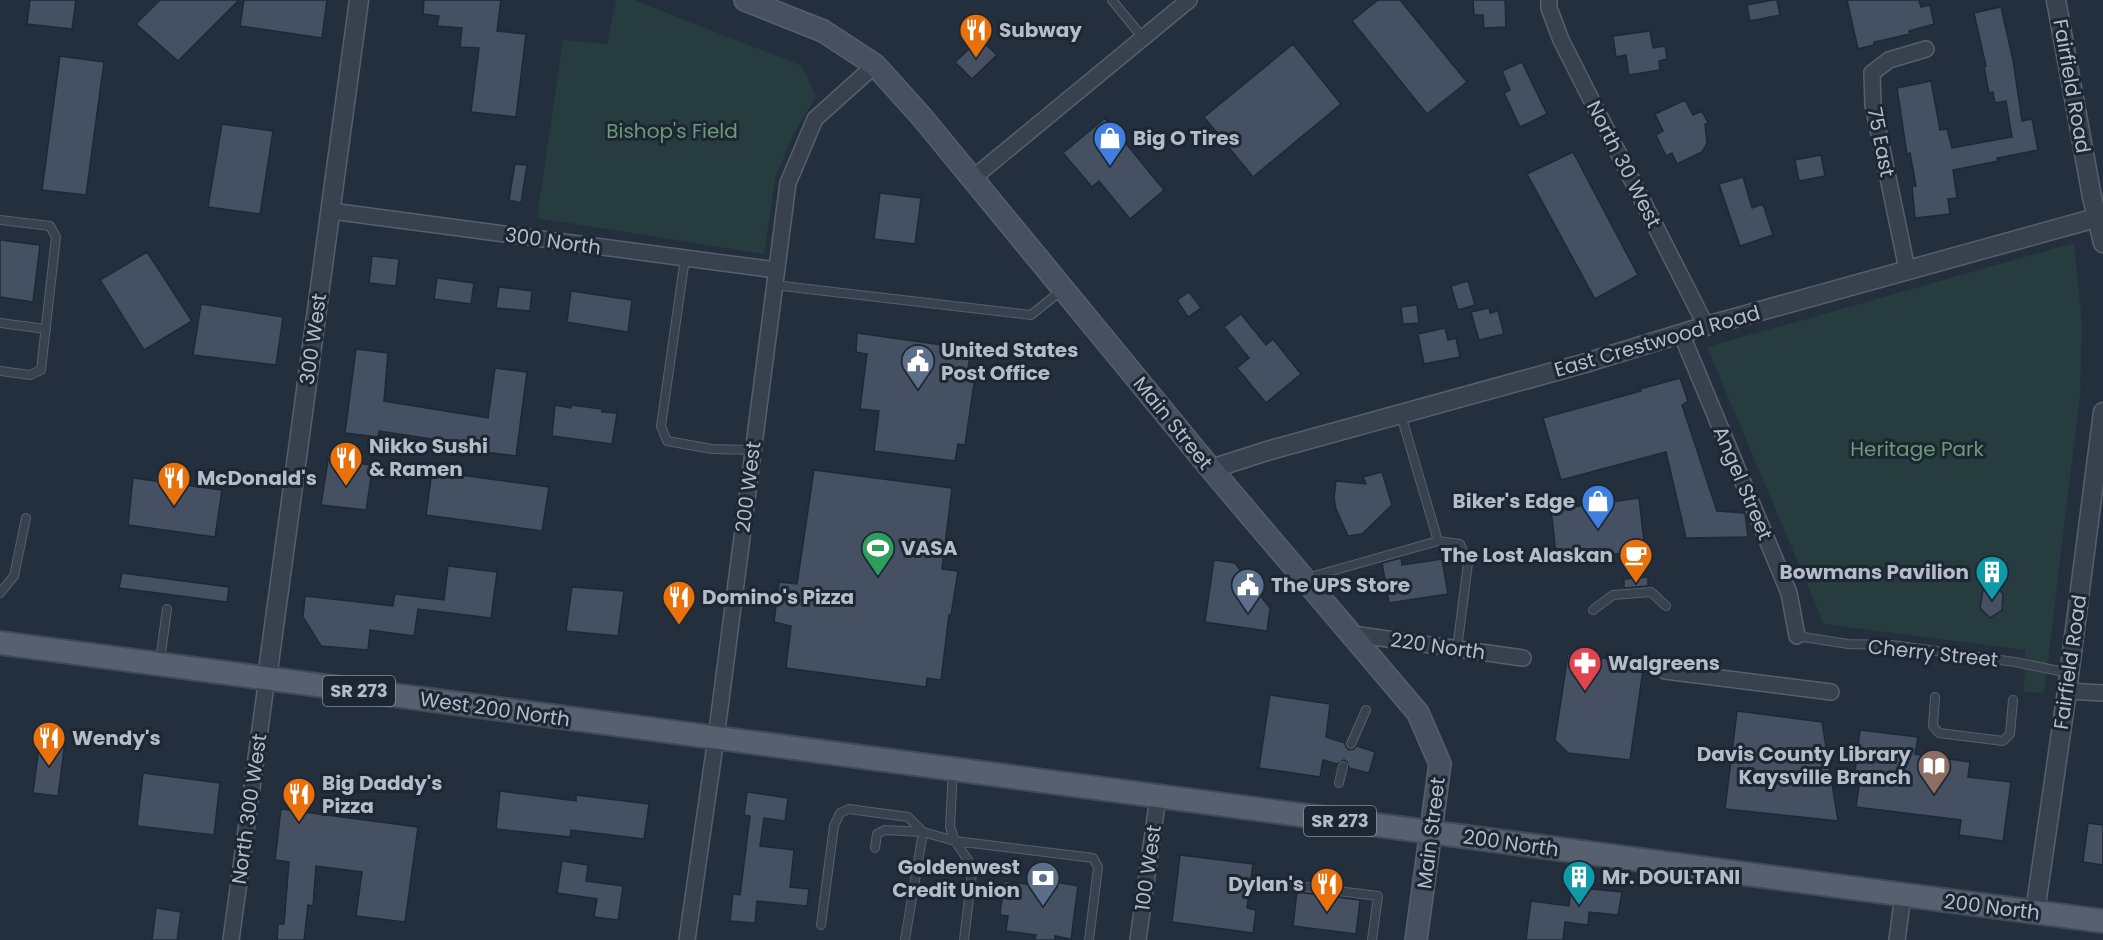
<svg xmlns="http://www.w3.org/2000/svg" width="2103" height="940" viewBox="0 0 2103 940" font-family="Poppins,sans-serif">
<rect width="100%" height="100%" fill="#242f3e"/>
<!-- green -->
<path fill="#263c3f" d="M 616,0 L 634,0 L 802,66 L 816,96 L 791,139 L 775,179 L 764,254 L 537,218 L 563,40 L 607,44 Z
M 2074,243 L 2082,323 L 2080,395 L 2044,693 L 2024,692 L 2025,650 L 1824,624 L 1707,347 Z"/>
<!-- building -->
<path fill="#455162" stroke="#1f2835" stroke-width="1.5" d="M 30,0 L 76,0 L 72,29 L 27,24 Z
M 160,0 L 239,0 L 178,61 L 136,24 Z
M 244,0 L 327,0 L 322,38 L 240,26 Z
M 424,0 L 501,0 L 497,31 L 526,34 L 516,117 L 471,112 L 479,48 L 460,47 L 462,28 L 437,26 L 439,16 L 423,14 Z
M 1378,0 L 1400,0 L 1467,82 L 1427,114 L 1352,21 Z
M 1473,0 L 1505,0 L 1506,27 L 1484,28 L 1483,15 L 1474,15 Z
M 1773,0 L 1777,0 L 1780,15 L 1750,21 L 1747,5 Z
M 1847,0 L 1919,0 L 1921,7 L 1930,5 L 1934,24 L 1909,31 L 1910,34 L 1874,42 L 1874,45 L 1858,49 Z
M 2001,7 L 2013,60 L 2022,121 L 2032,119 L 2038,150 L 1997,158 L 1998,161 L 1953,170 L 1957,198 L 1948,199 L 1950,214 L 1915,218 L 1912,186 L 1916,186 L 1910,153 L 1907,154 L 1897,88 L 1931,81 L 1940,130 L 1947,129 L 1952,148 L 2012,137 L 2006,101 L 1995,103 L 1993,92 L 1989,93 L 1984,67 L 1986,66 L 1974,13 Z
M 1650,31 L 1653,48 L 1665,46 L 1667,59 L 1659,61 L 1660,70 L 1629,75 L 1626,55 L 1616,57 L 1613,36 Z
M 980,39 L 997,55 L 972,79 L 955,62 Z
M 1293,44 L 1341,104 L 1253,177 L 1204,117 Z
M 60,56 L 104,62 L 86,195 L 42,190 Z
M 1522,62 L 1547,114 L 1520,127 L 1504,93 L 1510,90 L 1502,71 Z
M 1685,100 L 1693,115 L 1702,111 L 1708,123 L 1705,124 L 1707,143 L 1702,152 L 1677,164 L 1672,153 L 1666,156 L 1656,135 L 1663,131 L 1655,114 Z
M 1105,118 L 1164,190 L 1130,219 L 1099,181 L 1092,187 L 1063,153 Z
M 222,124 L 273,131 L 260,214 L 208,207 Z
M 1573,152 L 1638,275 L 1595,299 L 1527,174 Z
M 1821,155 L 1825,176 L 1799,181 L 1795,160 Z
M 515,164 L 527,165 L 521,203 L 509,200 Z
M 1743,177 L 1752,208 L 1763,204 L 1773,235 L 1740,246 L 1719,184 Z
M 880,193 L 921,198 L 915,244 L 874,239 Z
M 0,240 L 40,245 L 33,302 L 0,297 Z
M 147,252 L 192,321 L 144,350 L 100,280 Z
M 372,256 L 399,259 L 396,286 L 369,283 Z
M 437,278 L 474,283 L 471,304 L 434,299 Z
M 1468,281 L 1475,305 L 1458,310 L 1451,286 Z
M 499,287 L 532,291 L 530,311 L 496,308 Z
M 571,291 L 632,300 L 628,332 L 567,322 Z
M 1189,292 L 1201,308 L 1188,317 L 1177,300 Z
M 201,304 L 283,317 L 276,365 L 193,355 Z
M 1417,305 L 1419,323 L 1403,324 L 1401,307 Z
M 1489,308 L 1490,313 L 1498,311 L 1504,334 L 1479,340 L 1471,312 Z
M 1241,314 L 1266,345 L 1273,339 L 1301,374 L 1266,403 L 1237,368 L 1249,358 L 1224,327 Z
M 1445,328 L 1448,340 L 1456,338 L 1460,357 L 1424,364 L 1418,334 Z
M 857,333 L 971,349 L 968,369 L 976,370 L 965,445 L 958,444 L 955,461 L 874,451 L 879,411 L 860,409 L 867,354 L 856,352 Z
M 356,349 L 388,353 L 384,401 L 488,418 L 495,368 L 527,372 L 516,456 L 485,452 L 485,447 L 379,431 L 378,437 L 345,433 Z
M 1680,378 L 1688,401 L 1682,405 L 1717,511 L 1745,513 L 1748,537 L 1686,538 L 1666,452 L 1561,480 L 1543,418 L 1641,391 L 1640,389 Z
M 555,405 L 571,408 L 571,405 L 602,409 L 602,412 L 617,413 L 612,444 L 552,436 Z
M 328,460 L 373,465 L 366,510 L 321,505 Z
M 814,470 L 952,488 L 942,569 L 958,571 L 951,615 L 949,615 L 941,680 L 927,678 L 926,687 L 786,668 L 791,626 L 774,622 L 779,582 L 797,584 Z
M 432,471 L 549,487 L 542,531 L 426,515 Z
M 1382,472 L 1392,505 L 1362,534 L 1348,536 L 1336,509 L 1334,498 L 1336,481 L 1366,484 L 1363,477 Z
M 133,478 L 222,490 L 215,537 L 128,525 Z
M 1639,498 L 1645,550 L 1557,562 L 1551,510 Z
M 1401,558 L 1402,565 L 1442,559 L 1448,594 L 1389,603 L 1382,563 Z
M 1214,560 L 1235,563 L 1270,608 L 1267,631 L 1205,622 Z
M 448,566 L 497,572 L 491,618 L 418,609 L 414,636 L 370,630 L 368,650 L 321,646 L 303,617 L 305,596 L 393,606 L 395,594 L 444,600 Z
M 122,573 L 229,587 L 227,602 L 119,588 Z
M 1648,577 L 1648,586 L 1624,588 L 1624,579 Z
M 1995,584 L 2003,594 L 2002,610 L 1990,618 L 1980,608 L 1983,590 Z
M 572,587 L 624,591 L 618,636 L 566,631 Z
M 1568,654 L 1644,663 L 1630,760 L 1568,753 L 1555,740 Z
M 1270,695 L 1330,704 L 1326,737 L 1345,743 L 1346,747 L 1349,750 L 1354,749 L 1357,746 L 1375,752 L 1369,773 L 1349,768 L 1347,762 L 1344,760 L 1337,764 L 1323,760 L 1320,777 L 1259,768 Z
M 1737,711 L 1822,722 L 1838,821 L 1725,809 Z
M 1860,730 L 1918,737 L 1915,754 L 1970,762 L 1968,777 L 2011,782 L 2003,841 L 1959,835 L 1961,820 L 1856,807 L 1861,773 L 1855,772 Z
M 40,739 L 65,742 L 58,796 L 33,793 Z
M 143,773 L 220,783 L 214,835 L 137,826 Z
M 500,791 L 576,801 L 576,795 L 649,804 L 644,839 L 571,830 L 570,837 L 496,829 Z
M 747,792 L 788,798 L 785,821 L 764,818 L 760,846 L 794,850 L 790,887 L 809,889 L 807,906 L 757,901 L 755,923 L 730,921 L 733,894 L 740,895 L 750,816 L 744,815 Z
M 281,809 L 418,827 L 405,922 L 356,916 L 362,872 L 316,866 L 313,906 L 308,905 L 304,940 L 277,940 L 278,924 L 284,924 L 289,862 L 275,860 Z
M 2088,823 L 2103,825 L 2103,865 L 2083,862 Z
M 1180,855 L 1253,864 L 1247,908 L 1256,910 L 1253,933 L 1172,922 Z
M 562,861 L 588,865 L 586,881 L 623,886 L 618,920 L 594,917 L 597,899 L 557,893 Z
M 1034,878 L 1078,886 L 1071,939 L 1055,936 L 1055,940 L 1035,940 L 1036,935 L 1006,931 L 1008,916 L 1000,915 L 1004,881 L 1033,885 Z
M 1571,887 L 1622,892 L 1618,915 L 1589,912 L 1588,925 L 1565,922 L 1563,940 L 1526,940 L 1531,901 L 1569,906 Z
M 1297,892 L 1360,900 L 1356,934 L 1293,926 Z
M 156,908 L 181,912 L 177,940 L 152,940 Z"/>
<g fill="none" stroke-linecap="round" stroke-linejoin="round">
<!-- service casing -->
<g stroke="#565f6c" stroke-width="10">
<path id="service" d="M 1112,0 L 1143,38
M 0,220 L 50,226 L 56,237 L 41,370 L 30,375 L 0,371
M 685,258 L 661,426 L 667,441 L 712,449 L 753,450
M 774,285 L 1031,315 L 1062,290
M 0,323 L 46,329
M 1401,415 L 1438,541 L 1460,544 L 1468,563 L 1457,649
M 1307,578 L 1438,541
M 0,593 L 14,576 L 26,518
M 1593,610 L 1613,595 L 1651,592 L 1666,606
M 1797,636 L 1848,644 L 1892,645 L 2015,662 L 2069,673
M 160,661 L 167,609
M 1935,697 L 1933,726 L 1939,733 L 2003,741 L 2010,734 L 2013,700
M 1351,744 L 1366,710
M 953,771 L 950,827 L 955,841 L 968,860 L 972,873 L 964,940
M 1339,783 L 1343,766
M 875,848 L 877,834 L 885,830 L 923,832 L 955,841 L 1093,858 L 1098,867 L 1089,940
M 1290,885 L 1378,896 L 1372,940
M 821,925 L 834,826 L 840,813 L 849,809 L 908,817 L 923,832
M 905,940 L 923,832"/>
</g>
<!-- minor casing -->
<g stroke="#565f6c" stroke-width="18">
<path id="minor" d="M 1549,0 L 1549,8 L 1561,40 L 1706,326
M 973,178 L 1189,0
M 331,211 L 776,270
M 1907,269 L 1873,105 L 1872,73 L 1889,60 L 1926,49
M 1681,333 L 1789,593 L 1797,636
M 1352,634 L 1523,658
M 1665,671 L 1831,692
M 2067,691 L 2103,693
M 231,940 L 267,678
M 687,940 L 716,738 L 788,183 L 815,119 L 875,65
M 1138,940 L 1158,797
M 1897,940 L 1903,895"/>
</g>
<!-- tertiary casing -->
<g stroke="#565f6c" stroke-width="21">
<path id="tertiary" d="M 2056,0 L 2092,197 L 2103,243
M 1211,469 L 1267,451 L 1582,364 L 1706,326 L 2103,216
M 267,678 L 359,0
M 2035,912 L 2067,691 L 2103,412"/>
</g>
<!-- secondary casing -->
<g stroke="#565f6c" stroke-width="24">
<path id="secondary" d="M 745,0 L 823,31 L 875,65 L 921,116 L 1211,469 L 1418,713 L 1440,764 L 1416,940"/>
</g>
<!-- primary casing -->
<g stroke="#414a57" stroke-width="26">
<path id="primary" d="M 0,643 L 2103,921"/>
</g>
<!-- service -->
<use href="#service" stroke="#38414e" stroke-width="8"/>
<!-- minor -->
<use href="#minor" stroke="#38414e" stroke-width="15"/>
<!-- tertiary -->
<use href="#tertiary" stroke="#38414e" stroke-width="18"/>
<!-- secondary -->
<use href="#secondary" stroke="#465061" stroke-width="21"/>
<!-- primary -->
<use href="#primary" stroke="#56606e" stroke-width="22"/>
</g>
<!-- icons -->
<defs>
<g id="restaurant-pin" transform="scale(1.725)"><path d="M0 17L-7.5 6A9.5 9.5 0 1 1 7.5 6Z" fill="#e8710a" stroke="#1d2633"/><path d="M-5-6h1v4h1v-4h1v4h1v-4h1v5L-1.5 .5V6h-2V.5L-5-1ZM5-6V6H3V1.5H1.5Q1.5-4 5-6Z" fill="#fff"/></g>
<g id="shop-pin" transform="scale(1.725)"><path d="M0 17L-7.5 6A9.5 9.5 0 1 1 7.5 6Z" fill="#3f7fe0" stroke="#1d2633"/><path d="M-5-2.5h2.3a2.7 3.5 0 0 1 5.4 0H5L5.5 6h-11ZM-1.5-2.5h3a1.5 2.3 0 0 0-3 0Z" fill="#fff"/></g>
<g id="civic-pin" transform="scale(1.725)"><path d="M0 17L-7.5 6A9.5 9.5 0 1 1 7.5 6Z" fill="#5c6f8a" stroke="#1d2633"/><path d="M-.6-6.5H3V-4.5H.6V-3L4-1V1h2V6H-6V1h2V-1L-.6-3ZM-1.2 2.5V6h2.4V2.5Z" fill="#fff"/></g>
<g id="stadium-pin" transform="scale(1.725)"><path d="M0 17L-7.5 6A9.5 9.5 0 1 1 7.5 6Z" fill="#2e9e5b" stroke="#1d2633"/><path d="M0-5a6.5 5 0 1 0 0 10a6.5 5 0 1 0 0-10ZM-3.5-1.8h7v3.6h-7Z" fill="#fff"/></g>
<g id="cafe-pin" transform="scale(1.725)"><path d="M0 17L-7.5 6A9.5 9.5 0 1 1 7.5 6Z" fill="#e8710a" stroke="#1d2633"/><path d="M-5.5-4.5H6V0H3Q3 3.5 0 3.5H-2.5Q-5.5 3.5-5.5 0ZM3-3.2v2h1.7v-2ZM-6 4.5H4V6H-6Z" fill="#fff"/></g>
<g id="building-pin" transform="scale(1.725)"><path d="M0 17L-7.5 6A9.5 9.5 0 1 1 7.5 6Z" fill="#0f9aa8" stroke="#1d2633"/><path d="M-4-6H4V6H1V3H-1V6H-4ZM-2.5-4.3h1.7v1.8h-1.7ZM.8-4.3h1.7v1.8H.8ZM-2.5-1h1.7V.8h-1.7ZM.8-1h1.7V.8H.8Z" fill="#fff"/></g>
<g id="pharmacy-pin" transform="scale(1.725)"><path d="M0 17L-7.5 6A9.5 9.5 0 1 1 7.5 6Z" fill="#e0444e" stroke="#1d2633"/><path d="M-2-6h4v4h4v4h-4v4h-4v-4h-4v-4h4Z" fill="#fff"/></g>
<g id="library-pin" transform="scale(1.725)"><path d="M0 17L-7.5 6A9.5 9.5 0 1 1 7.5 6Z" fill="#8d6e63" stroke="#1d2633"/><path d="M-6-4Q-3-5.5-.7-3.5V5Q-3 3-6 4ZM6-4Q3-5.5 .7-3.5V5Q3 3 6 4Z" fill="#fff"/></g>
<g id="bank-pin" transform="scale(1.725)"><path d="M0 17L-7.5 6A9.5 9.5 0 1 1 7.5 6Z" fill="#5c6f8a" stroke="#1d2633"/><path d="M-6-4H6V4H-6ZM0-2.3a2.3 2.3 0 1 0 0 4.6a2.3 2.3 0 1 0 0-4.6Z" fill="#fff"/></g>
</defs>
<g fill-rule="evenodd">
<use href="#restaurant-pin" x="976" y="30"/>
<use href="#shop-pin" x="1110" y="138"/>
<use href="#civic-pin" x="918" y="361"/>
<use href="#restaurant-pin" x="346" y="458"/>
<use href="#restaurant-pin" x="174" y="478"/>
<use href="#shop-pin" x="1598" y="501"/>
<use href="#stadium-pin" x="878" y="548"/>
<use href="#cafe-pin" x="1636" y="555"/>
<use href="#building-pin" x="1992" y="572"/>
<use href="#civic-pin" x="1248" y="585"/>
<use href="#restaurant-pin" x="679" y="597"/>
<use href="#pharmacy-pin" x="1585" y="663"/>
<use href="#restaurant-pin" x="49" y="738"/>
<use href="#library-pin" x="1934" y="766"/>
<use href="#restaurant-pin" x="299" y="794"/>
<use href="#building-pin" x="1579" y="877"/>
<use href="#bank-pin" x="1043" y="878"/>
<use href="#restaurant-pin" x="1327" y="884"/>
</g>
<g text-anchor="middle" stroke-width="6" stroke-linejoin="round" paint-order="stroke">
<!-- shield labels -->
<g fill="#1d2633" stroke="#878f9c" stroke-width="1.5">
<rect x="323" y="676" width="72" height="30" rx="4.5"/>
<rect x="1304" y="806" width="72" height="30" rx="4.5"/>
</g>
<g font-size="18" font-weight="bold" fill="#b4bcc9">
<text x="359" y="697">SR 273</text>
<text x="1340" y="827">SR 273</text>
</g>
<!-- poi labels -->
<g font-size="20" font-weight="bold" fill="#b4bcc9" stroke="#1d2633" text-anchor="start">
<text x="999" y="37">Subway</text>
<text x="1133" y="145">Big O Tires</text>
<text x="941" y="357">United States<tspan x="941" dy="23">Post Office</tspan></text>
<text x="369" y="453">Nikko Sushi<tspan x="369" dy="23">&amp; Ramen</tspan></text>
<text x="197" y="485">McDonald's</text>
<text x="1575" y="508" text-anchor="end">Biker's Edge</text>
<text x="901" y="555">VASA</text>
<text x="1613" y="562" text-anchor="end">The Lost Alaskan</text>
<text x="1969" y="579" text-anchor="end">Bowmans Pavilion</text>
<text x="1271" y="592">The UPS Store</text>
<text x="702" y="604">Domino's Pizza</text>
<text x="1608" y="670">Walgreens</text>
<text x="72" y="745">Wendy's</text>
<text x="1911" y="761" text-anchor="end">Davis County Library<tspan x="1911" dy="23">Kaysville Branch</tspan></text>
<text x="322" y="790">Big Daddy's<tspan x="322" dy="23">Pizza</tspan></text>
<text x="1020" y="874" text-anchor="end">Goldenwest<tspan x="1020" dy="23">Credit Union</tspan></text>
<text x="1602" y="884">Mr. DOULTANI</text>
<text x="1304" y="891" text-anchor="end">Dylan's</text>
</g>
<!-- street labels -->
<g font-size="20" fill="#b4bcc9" stroke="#1d2633">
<text transform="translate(2072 86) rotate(80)" y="7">Fairfield Road</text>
<text transform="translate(1881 142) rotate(79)" y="7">75 East</text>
<text transform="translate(1624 164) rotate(63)" y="7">North 30 West</text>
<text transform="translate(553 241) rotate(8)" y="7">300 North</text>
<text transform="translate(313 339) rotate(-82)" y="7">300 West</text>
<text transform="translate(1657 341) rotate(-16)" y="7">East Crestwood Road</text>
<text transform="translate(1173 423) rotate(51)" y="7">Main Street</text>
<text transform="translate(1743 483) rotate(67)" y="7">Angel Street</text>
<text transform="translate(748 487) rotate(-83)" y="7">200 West</text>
<text transform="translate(1438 646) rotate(8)" y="7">220 North</text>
<text transform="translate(1933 653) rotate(6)" y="7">Cherry Street</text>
<text transform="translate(2070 662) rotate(-82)" y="7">Fairfield Road</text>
<text transform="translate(495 709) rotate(8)" y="7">West 200 North</text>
<text transform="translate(249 809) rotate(-82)" y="7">North 300 West</text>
<text transform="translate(1431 833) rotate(-83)" y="7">Main Street</text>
<text transform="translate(1511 843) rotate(8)" y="7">200 North</text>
<text transform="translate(1148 868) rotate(-82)" y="7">100 West</text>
<text transform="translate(1992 907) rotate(7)" y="7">200 North</text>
</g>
<!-- park labels -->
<g font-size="20" fill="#6b9a76" stroke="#1d2633">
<text x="672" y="138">Bishop's Field</text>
<text x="1917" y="456">Heritage Park</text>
</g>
</g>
</svg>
